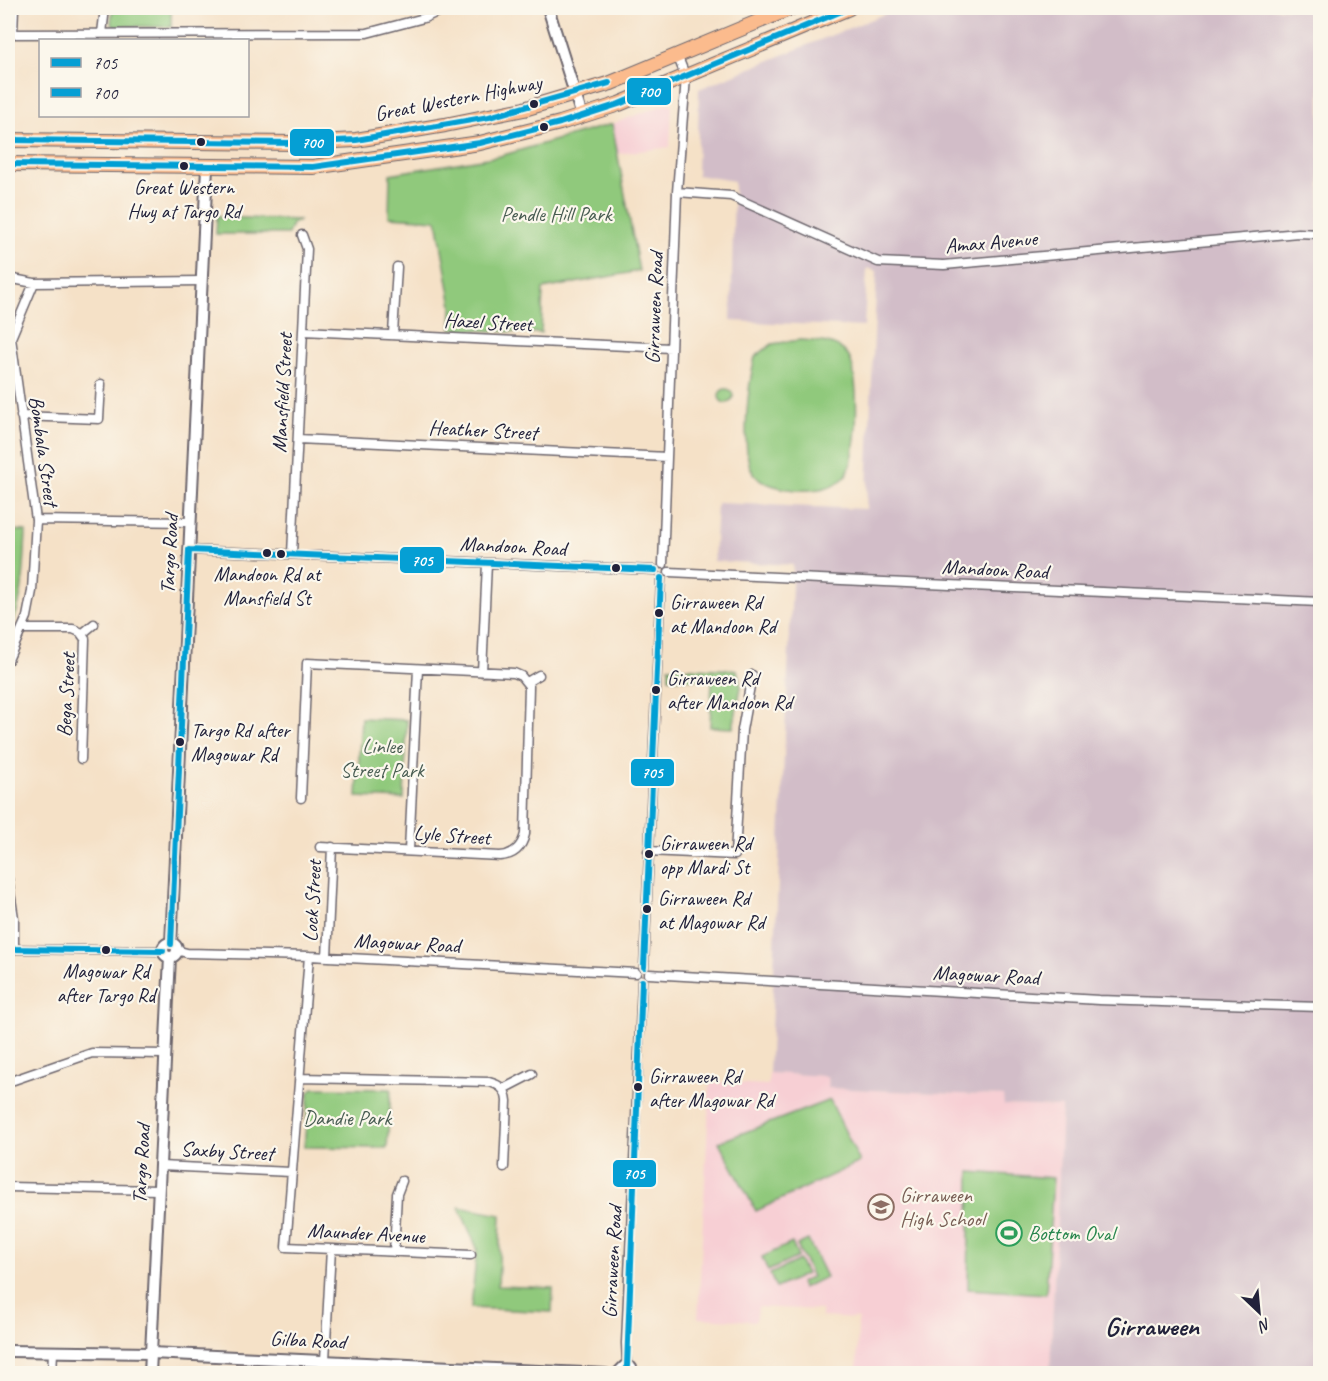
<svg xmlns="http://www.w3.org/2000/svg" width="1328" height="1381" viewBox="0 0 1328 1381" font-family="Caveat,sans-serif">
<rect width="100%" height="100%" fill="#fbf7ec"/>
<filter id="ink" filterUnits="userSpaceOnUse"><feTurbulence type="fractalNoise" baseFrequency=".0167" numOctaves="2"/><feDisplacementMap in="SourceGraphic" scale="12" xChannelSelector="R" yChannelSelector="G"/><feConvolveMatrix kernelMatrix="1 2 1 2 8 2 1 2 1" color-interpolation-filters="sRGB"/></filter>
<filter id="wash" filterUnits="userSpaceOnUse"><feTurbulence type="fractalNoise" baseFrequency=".008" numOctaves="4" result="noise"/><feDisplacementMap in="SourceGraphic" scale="24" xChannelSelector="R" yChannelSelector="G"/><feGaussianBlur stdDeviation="1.35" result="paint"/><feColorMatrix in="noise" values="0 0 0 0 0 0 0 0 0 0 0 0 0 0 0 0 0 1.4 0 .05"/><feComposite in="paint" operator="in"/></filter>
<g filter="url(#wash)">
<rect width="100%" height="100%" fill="#f5e1c7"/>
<!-- built -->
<path fill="#f7cfd4" d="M 669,103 L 672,105 L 670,147 L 617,154 L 612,124 Z
M 769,1073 L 827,1076 L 828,1088 L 1004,1096 L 1004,1105 L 1062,1107 L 1050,1373 L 857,1373 L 858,1319 L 822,1317 L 821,1310 L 758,1307 L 756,1321 L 698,1318 L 710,1082 L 768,1085 Z"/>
<!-- industrial -->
<path fill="#d2bdc8" d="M 899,8 L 1320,8 L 1320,1373 L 1050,1373 L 1062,1107 L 1004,1105 L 1003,1096 L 828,1088 L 827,1076 L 769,1073 L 793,565 L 714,561 L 717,503 L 866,509 L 877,271 L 867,268 L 864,327 L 731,321 L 734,181 L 697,175 L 699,89 Z"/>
<!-- green -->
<path fill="#90c97c" stroke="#59765c" stroke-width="1.5" d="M 113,8 L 171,8 L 171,27 L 114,26 L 111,22 Z
M 612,124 L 639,271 L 543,289 L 541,333 L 451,329 L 452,306 L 437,220 L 389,217 L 390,174 L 500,156 Z
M 217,213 L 220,217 L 300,220 L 292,224 L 288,234 L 216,234 Z
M 800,340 C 815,341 836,341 847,354 C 861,370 859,463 844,478 C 832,489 812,491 796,490 C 783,489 763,485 754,474 C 739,455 749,381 755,357 L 772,344 Z
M719 396a7 7 0 1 1 14 0a7 7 0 1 1-14 0Z
M 8,530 L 26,531 C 24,571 24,600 8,636 Z
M 669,667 L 737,670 L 741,687 L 733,728 L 710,727 L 712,680 L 669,678 Z
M 361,718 L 407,720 L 404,799 L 357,797 Z
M 313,1088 L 391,1089 L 387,1148 L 304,1147 L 309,1092 Z
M 830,1100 L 860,1162 L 756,1211 L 719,1142 Z
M 970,1172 L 1053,1178 L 1046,1294 L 968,1289 Z
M 459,1207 L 501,1215 L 498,1286 L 553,1288 L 552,1312 L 471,1308 L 477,1248 Z
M 808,1240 L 826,1277 L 802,1288 L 800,1283 L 812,1277 L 797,1245 Z
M 792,1243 L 798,1257 L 768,1271 L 762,1257 Z
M 799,1260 L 806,1274 L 776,1288 L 770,1274 Z"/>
</g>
<g filter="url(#ink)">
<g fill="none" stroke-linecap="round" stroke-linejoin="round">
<!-- minor casing -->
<g stroke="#6c656c" stroke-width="11">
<path id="minor" d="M 102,33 L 105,8
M 8,34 L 367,33 L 424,18 L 437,12 L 436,8
M 13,34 L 14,8
M 677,192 L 731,196 L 878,262 L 944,265 L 1298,233 L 1320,234
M 8,278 L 34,283 L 201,281
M 303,331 L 671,348
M 393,334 L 397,267
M 21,416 L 99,419 L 101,384
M 298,439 L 667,457
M 36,520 L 190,522
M 189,550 L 655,570
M 292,554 L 307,249 L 302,235
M 663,564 L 677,192 L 686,77 L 677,55
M 669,572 L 1320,602
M 22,629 L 73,629 L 80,632 L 85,639 L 81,759
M 82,634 L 94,624
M 8,660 L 27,617 L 32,591 L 36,520 L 11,338 L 34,283
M 482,672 L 487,563
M 527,682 L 539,675
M 301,798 L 307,663 L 514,673 L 521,676 L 529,686 L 525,834 C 522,847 514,855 500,856 L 320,847
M 409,850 L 418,669
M 648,851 L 735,855 L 742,730 L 752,675
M 8,879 L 14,918 L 14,949
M 8,949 L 163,951
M 176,950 L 187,953 L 309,956 L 636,973
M 309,956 L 286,1247 L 471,1255
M 327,957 L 332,847
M 644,967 L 661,578
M 649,974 L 1099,1000 L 1320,1007
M 301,1078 L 489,1082 C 500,1085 506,1089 507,1101 L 504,1167
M 8,1082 L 92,1053 L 165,1054
M 503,1089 L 532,1074
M 160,1166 L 291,1172
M 8,1187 L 159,1190
M 394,1252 L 397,1194 L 402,1181
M 325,1360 L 331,1249
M 627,1366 L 626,1343 L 642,981
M 52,1374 L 53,1352"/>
</g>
<!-- tertiary casing -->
<g stroke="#6c656c" stroke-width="14">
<path id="tertiary" d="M 548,8 L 582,116
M163 950a7 7 0 1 1 14 0a7 7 0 1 1-14 0Z
M 171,944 L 207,167
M 8,1351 L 151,1353 L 606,1374
M 150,1374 L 170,957
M 617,1374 L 625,1366 L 631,1368 L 634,1374"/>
</g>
<!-- trunk casing -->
<g stroke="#6c656c" stroke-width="16">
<path id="trunk" d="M 8,140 L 296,143 L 356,140 L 445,125 L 524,109 L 611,83 L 791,8
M 8,164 L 313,167 L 480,143 L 560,123 L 619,104 L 849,8"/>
</g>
<!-- minor -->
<use href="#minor" stroke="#fff" stroke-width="8"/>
<!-- tertiary -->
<use href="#tertiary" stroke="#fff" stroke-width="10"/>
<!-- trunk -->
<use href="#trunk" stroke="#fbbb8d" stroke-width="14"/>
<!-- bus-1 casing -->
<g stroke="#fbf7ec" stroke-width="10">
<path id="bus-1" d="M 189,550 L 655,570
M 171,944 L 189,550
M 8,949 L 163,951
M 644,967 L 661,578
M 627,1366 L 642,981"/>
</g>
<!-- bus-2 casing -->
<g stroke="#fbf7ec" stroke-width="10">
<path id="bus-2" d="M 8,140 L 296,143 L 356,140 L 489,117 L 609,83
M 8,164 L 313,167 L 480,143 L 560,123 L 619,104 L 849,8"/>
</g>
<!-- bus-1 -->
<use href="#bus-1" stroke="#059fd4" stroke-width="6"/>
<!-- bus-2 -->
<use href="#bus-2" stroke="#059fd4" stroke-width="6"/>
</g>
</g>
<!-- icons -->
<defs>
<g id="school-ring" transform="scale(1.35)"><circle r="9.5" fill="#fbf7ec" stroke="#8d6e63" stroke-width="1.5"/><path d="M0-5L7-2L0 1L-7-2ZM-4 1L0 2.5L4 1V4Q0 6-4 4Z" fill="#8d6e63"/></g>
<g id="stadium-ring" transform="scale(1.35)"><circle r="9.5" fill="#fbf7ec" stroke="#2e9e5b" stroke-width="1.5"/><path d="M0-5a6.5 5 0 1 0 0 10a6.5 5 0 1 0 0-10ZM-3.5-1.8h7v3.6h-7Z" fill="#2e9e5b"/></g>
</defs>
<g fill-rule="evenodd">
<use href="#school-ring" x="881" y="1207"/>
<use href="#stadium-ring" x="1009" y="1233"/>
</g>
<!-- markers -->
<g fill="#22223b" stroke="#fbf7ec" stroke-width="2">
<circle cx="534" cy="104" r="5"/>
<circle cx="544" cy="127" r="5"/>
<circle cx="201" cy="142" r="5"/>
<circle cx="184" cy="166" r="5"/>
<circle cx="267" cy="553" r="5"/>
<circle cx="281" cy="554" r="5"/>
<circle cx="616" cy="568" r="5"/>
<circle cx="659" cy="613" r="5"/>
<circle cx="656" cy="690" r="5"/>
<circle cx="180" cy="742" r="5"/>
<circle cx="649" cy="854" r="5"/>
<circle cx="647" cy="909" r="5"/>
<circle cx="106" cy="950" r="5"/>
<circle cx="638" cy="1087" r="5"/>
</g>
<g text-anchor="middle" stroke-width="4.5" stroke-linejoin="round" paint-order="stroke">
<!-- bus labels -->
<g font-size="20" fill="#22223b" stroke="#fbf7ec" text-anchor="start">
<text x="184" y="194" text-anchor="middle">Great Western<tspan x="184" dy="24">Hwy at Targo Rd</tspan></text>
<text x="267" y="581" text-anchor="middle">Mandoon Rd at<tspan x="267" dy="24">Mansfield St</tspan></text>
<text x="670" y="609">Girraween Rd<tspan x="670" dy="24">at Mandoon Rd</tspan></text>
<text x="667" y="685">Girraween Rd<tspan x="667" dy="24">after Mandoon Rd</tspan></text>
<text x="191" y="737">Targo Rd after<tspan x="191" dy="24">Magowar Rd</tspan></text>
<text x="660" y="850">Girraween Rd<tspan x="660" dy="24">opp Mardi St</tspan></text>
<text x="658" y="905">Girraween Rd<tspan x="658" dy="24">at Magowar Rd</tspan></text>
<text x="106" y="978" text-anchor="middle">Magowar Rd<tspan x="106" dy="24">after Targo Rd</tspan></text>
<text x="649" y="1083">Girraween Rd<tspan x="649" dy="24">after Magowar Rd</tspan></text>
</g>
<!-- street labels -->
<g font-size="21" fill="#22223b" stroke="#fbf7ec">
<text transform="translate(458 98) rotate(-11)" y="7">Great Western Highway</text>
<text transform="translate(991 242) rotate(-5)" y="7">Amax Avenue</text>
<text transform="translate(654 308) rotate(-88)" y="7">Girraween Road</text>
<text transform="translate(488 322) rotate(3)" y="7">Hazel Street</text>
<text transform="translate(282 393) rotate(-87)" y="7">Mansfield Street</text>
<text transform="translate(483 430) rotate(3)" y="7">Heather Street</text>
<text transform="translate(44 451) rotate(82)" y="7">Bombala Street</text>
<text transform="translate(513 546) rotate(3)" y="7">Mandoon Road</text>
<text transform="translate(169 554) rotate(-87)" y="7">Targo Road</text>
<text transform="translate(995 569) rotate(3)" y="7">Mandoon Road</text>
<text transform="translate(66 695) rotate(-87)" y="7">Bega Street</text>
<text transform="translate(452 835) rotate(4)" y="7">Lyle Street</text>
<text transform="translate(312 901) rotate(-87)" y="7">Lock Street</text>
<text transform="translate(407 943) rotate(3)" y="7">Magowar Road</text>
<text transform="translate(986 975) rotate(3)" y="7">Magowar Road</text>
<text transform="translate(227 1151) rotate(3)" y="7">Saxby Street</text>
<text transform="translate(141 1164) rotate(-87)" y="7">Targo Road</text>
<text transform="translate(366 1233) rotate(3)" y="7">Maunder Avenue</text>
<text transform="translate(612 1262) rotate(-87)" y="7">Girraween Road</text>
<text transform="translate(308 1340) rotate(3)" y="7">Gilba Road</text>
</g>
<!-- park labels -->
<g font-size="21" fill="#485c52" stroke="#fbf7ec">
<text x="556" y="221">Pendle Hill Park</text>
<text x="382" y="753">Linlee<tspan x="382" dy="24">Street Park</tspan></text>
<text x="347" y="1125">Dandie Park</text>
</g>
<!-- education labels -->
<g font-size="21" fill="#785e54" stroke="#fbf7ec" text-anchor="start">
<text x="900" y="1202">Girraween<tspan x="900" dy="24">High School</tspan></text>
</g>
<!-- leisure labels -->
<g font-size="21" fill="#27864d" stroke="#fbf7ec" text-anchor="start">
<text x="1028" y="1240">Bottom Oval</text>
</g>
<!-- district labels -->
<g font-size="27" font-weight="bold" fill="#22223b" stroke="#fbf7ec">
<text x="1152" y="1335">Girraween</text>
</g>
</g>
<g stroke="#fbf7ec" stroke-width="2">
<rect x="626" y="77" width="46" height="29" rx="6" fill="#059fd4"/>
<rect x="289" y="128" width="46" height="29" rx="6" fill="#059fd4"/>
<rect x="399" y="546" width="46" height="28" rx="6" fill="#059fd4"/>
<rect x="630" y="758" width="45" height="29" rx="6" fill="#059fd4"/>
<rect x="612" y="1159" width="45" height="29" rx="6" fill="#059fd4"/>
</g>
<g font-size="16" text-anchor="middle" font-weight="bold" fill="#fff">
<text x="649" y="97">700</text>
<text x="312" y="148">700</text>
<text x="422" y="566">705</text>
<text x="652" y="778">705</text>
<text x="634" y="1179">705</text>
</g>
<!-- margin -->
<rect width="1328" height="1381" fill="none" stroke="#fbf7ec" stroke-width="30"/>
<!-- legend -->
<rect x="39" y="39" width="210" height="78" fill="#fbf7ec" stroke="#a4a2a5" stroke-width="1.5"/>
<rect x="51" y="58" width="30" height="9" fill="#059fd4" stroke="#a4a2a5" stroke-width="1.5"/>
<text x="93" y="69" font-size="18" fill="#22223b">705</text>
<rect x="51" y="88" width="30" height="9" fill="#059fd4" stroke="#a4a2a5" stroke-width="1.5"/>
<text x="93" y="99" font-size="18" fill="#22223b">700</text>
<!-- north arrow -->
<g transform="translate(1259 1312) rotate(154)" stroke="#fbf7ec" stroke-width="4.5" paint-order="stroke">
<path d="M0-4.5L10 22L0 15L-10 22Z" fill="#22223b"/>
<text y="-9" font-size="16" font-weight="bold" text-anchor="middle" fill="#22223b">N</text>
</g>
</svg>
